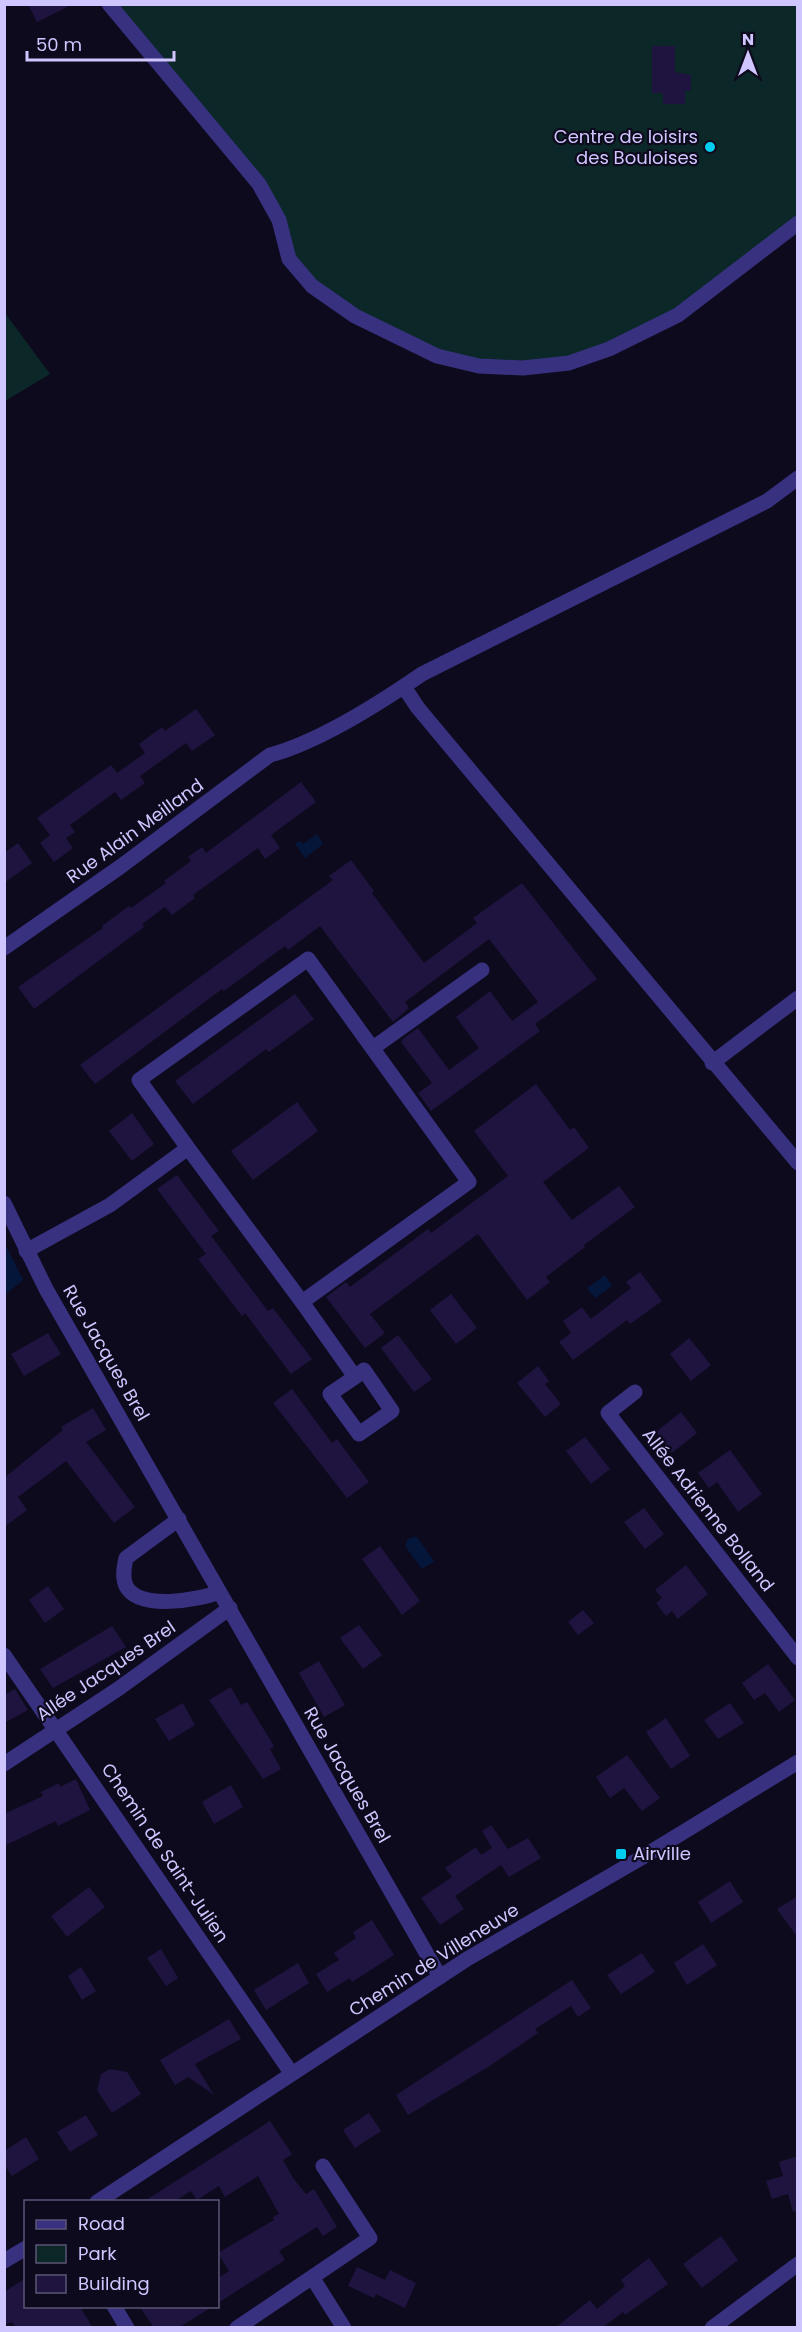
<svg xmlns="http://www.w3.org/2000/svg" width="802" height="2332" viewBox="0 0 802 2332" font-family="Poppins,sans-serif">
<rect width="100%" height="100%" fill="#0e0a1d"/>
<!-- green -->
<path fill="#0c2727" d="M 109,5 L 797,5 L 797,223 L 703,296 L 569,363 L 479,366 L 355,316 L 289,259 L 279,220 Z
M 5,313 L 50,374 L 5,401 Z"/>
<!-- water -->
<path fill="#05163b" d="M 317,834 L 323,844 L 305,858 L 295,844 L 300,841 L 303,844 Z
M 5,1244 L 23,1280 L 5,1295 L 4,1294 Z
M 605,1275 L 612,1286 L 595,1298 L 587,1288 Z
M 412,1537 L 417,1537 L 434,1561 L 422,1569 L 405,1546 L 408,1539 Z"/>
<!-- building -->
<path fill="#1f143f" d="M 28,4 L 73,4 L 37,22 Z
M 652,46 L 675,46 L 675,72 L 691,75 L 691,91 L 685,91 L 685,104 L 663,104 L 663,93 L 652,93 Z
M 196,709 L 215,735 L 192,751 L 186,743 L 140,776 L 145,783 L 121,800 L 115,792 L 70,825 L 75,832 L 66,838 L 73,848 L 54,862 L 40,843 L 50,835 L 37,818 L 111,765 L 117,773 L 145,753 L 139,744 L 162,727 L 165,731 Z
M 301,782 L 316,802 L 271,835 L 280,848 L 265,859 L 258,848 L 193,895 L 195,898 L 172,915 L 165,907 L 142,924 L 144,927 L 34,1009 L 18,987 L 103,928 L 102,926 L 129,906 L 131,908 L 166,883 L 164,881 L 191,861 L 188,857 L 202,847 L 206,853 Z
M 18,843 L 32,863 L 4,883 L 4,853 Z
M 351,860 L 374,891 L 372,893 L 424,963 L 477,923 L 473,918 L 522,883 L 597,979 L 535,1024 L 540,1031 L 431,1111 L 418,1093 L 432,1083 L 401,1042 L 404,1038 L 418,1028 L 449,1070 L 479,1048 L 456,1017 L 490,991 L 512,1021 L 538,1002 L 489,939 L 405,1002 L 409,1008 L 393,1022 L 320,926 L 288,950 L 285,946 L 224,991 L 222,989 L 95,1084 L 80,1065 L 333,880 L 329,876 Z
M 295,994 L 314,1019 L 269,1052 L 266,1049 L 193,1104 L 175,1081 Z
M 536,1084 L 570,1130 L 574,1127 L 589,1148 L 543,1182 L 572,1220 L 619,1186 L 635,1207 L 584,1245 L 585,1247 L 546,1277 L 550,1282 L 527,1300 L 478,1234 L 370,1314 L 385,1333 L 365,1348 L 326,1297 L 346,1282 L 350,1287 L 428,1229 L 431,1233 L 508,1176 L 474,1131 Z
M 297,1102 L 318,1131 L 253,1180 L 231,1151 Z
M 132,1113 L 154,1144 L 132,1161 L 109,1131 Z
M 177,1175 L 219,1231 L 211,1236 L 268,1311 L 273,1308 L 312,1359 L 291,1374 L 245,1313 L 242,1316 L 198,1259 L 206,1254 L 157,1189 Z
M 640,1272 L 662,1301 L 630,1324 L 627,1320 L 573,1360 L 559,1342 L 571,1333 L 563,1321 L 582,1307 L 591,1319 L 631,1288 L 626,1282 Z
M 451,1294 L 477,1328 L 456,1344 L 430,1310 Z
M 48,1333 L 61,1354 L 24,1376 L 11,1354 Z
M 398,1335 L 432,1379 L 414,1392 L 381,1348 Z
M 689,1338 L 711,1365 L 691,1381 L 670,1354 Z
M 538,1366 L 549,1381 L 545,1384 L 561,1404 L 545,1417 L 517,1383 Z
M 292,1389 L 332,1443 L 337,1439 L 369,1482 L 347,1498 L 273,1403 Z
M 93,1408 L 106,1430 L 86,1442 L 135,1507 L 114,1523 L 66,1461 L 18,1497 L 27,1510 L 4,1527 L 4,1478 L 63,1430 L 61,1427 Z
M 681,1412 L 697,1433 L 672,1453 L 656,1432 Z
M 585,1437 L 610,1469 L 591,1484 L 566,1451 Z
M 730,1450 L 762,1494 L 738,1512 L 717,1482 L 709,1488 L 698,1473 Z
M 644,1508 L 664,1534 L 645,1549 L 624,1522 Z
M 380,1546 L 420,1601 L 402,1615 L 362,1559 Z
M 686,1565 L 708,1594 L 678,1619 L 672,1611 L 666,1616 L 656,1603 L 662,1598 L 655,1590 Z
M 48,1586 L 64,1609 L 45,1623 L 29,1600 Z
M 583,1610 L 594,1623 L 578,1635 L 568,1622 Z
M 359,1625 L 382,1655 L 363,1669 L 340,1638 Z
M 112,1626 L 126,1647 L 53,1688 L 40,1669 Z
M 319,1661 L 345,1705 L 324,1717 L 299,1673 Z
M 768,1664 L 795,1700 L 779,1712 L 765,1693 L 754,1700 L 742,1683 Z
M 231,1687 L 241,1705 L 247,1702 L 274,1746 L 270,1749 L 281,1769 L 263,1779 L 209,1700 Z
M 15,1689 L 28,1710 L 4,1723 L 4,1695 Z
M 183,1703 L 195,1725 L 169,1741 L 155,1719 Z
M 730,1703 L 744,1723 L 718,1739 L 704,1720 Z
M 666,1718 L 690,1756 L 671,1769 L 646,1732 Z
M 627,1755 L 660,1798 L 642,1811 L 624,1788 L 610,1798 L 596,1777 Z
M 76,1779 L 90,1810 L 58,1826 L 56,1821 L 4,1846 L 4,1814 L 43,1796 L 41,1792 L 59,1783 L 60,1787 Z
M 231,1785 L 243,1807 L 214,1824 L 202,1802 Z
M 491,1825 L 508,1849 L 528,1838 L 541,1858 L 509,1877 L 501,1865 L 455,1896 L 464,1909 L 440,1925 L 421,1898 L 452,1877 L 445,1868 L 476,1847 L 481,1855 L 492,1848 L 482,1831 Z
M 730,1881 L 743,1902 L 711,1923 L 698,1902 Z
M 89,1887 L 105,1907 L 67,1937 L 51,1916 Z
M 798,1896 L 798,1938 L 777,1909 Z
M 372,1920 L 394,1955 L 352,1982 L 350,1978 L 327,1992 L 316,1974 L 339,1960 L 334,1953 L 356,1938 L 353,1932 Z
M 703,1944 L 717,1965 L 687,1985 L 674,1963 Z
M 161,1949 L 178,1978 L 166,1986 L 147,1958 Z
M 642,1953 L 655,1972 L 621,1994 L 607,1975 Z
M 298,1963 L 309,1983 L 266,2010 L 254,1990 Z
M 81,1967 L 96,1991 L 82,2000 L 68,1976 Z
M 572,1980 L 591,2008 L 578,2017 L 571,2006 L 535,2029 L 538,2033 L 488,2067 L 408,2115 L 396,2095 Z
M 229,2019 L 241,2039 L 195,2064 L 214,2095 L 188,2077 L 175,2085 L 160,2060 Z
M 110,2069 L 127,2072 L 141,2094 L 112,2113 L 97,2090 L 101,2074 Z
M 369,2113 L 381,2131 L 355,2148 L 343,2130 Z
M 86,2115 L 98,2135 L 70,2152 L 57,2132 Z
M 270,2121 L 292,2154 L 283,2160 L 293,2178 L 306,2194 L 314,2189 L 337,2227 L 323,2236 L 317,2227 L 279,2251 L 285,2260 L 218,2303 L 218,2278 L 229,2271 L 218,2253 L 274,2220 L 273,2217 L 279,2214 L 258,2176 L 225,2197 L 219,2186 L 197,2200 L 191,2191 L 173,2202 L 143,2202 Z
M 26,2137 L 39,2159 L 12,2176 L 4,2164 L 4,2151 Z
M 798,2156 L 798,2211 L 793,2212 L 788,2194 L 772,2199 L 766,2181 L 783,2176 L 779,2162 Z
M 721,2236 L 738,2260 L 702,2288 L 683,2264 Z
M 649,2258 L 668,2284 L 625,2315 L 623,2312 L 602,2328 L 555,2328 L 590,2300 L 597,2309 L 625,2286 L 621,2280 Z
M 357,2267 L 385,2280 L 390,2270 L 416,2283 L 405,2308 L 376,2294 L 374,2298 L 348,2286 Z
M 26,2278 L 26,2307 L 80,2307 L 93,2328 L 16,2328 L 12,2322 L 4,2325 L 4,2292 Z
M 140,2307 L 212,2307 L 178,2328 L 154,2328 Z"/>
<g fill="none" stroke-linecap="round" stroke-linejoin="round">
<!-- minor -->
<path stroke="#373180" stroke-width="15" d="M 109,4 L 259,184 L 279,220 L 289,259 L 312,286 L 355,316 L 437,356 L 479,366 L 523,368 L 569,363 L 609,349 L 678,315 L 798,223
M 404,687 L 418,708 L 798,1163
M 4,948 L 120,867 L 270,755 C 319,742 380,703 422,674 L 767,501 L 798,478
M 373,1048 L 482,970
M 712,1063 L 798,998
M 4,1203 L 46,1289 L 440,1977
M 26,1251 L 110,1205 L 188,1148 L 302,1302 L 469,1182 L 308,959 L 139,1080 L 188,1148
M 302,1302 L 355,1377 L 330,1394 L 359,1434 L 392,1411 L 364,1370 L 355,1377
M 635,1392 L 608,1413 L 798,1658
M 179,1519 L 126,1558 C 124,1567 122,1577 126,1586 C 139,1611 199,1600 219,1592
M 4,1655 L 292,2074
M 4,1764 L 118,1689 L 230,1608
M 97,2202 L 467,1959 L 641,1858 L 798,1762
M 4,2261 L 26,2248
M 312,2277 L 344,2328
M 114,2306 L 127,2328
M 237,2328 L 370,2238 L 323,2166
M 712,2328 L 798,2264"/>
</g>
<!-- markers -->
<g fill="#00cef1" stroke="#0e0a1d" stroke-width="2">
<circle cx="710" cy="147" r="6"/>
<rect x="615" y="1848" width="12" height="12" rx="3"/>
</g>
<g text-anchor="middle" stroke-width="4.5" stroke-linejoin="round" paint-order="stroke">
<!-- poi labels -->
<g font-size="18" fill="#cfc6ff" stroke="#0e0a1d" text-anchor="end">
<text x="698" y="143">Centre de loisirs<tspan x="698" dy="21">des Bouloises</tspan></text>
<text x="633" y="1860" text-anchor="start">Airville</text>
</g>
<!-- street labels -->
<g font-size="18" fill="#cfc6ff" stroke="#0e0a1d">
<text transform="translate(135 831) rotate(-36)" y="6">Rue Alain Meilland</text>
<text transform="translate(106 1353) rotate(60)" y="6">Rue Jacques Brel</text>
<text transform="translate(708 1510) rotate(52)" y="6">Allée Adrienne Bolland</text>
<text transform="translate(106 1671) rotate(-34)" y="6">Allée Jacques Brel</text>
<text transform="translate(347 1775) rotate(60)" y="6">Rue Jacques Brel</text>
<text transform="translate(165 1853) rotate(56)" y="6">Chemin de Saint-Julien</text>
<text transform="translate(434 1960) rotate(-32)" y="6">Chemin de Villeneuve</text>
</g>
</g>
<!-- border -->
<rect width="802" height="2332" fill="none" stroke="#cfc6ff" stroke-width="12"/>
<!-- legend -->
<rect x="24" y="2200" width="195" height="108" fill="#0e0a1d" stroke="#5b5577" stroke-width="1.5"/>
<rect x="36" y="2220" width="30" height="9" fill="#373180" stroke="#5b5577" stroke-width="1.5"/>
<text x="78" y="2230" font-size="18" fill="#cfc6ff">Road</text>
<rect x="36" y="2245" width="30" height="18" fill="#0c2727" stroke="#5b5577" stroke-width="1.5"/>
<text x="78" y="2260" font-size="18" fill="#cfc6ff">Park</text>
<rect x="36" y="2275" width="30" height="18" fill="#1f143f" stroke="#5b5577" stroke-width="1.5"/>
<text x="78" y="2290" font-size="18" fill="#cfc6ff">Building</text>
<!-- north arrow -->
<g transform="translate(748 54)" stroke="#0e0a1d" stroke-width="4.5" paint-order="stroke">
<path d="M0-4.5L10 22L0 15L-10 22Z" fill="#cfc6ff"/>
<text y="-9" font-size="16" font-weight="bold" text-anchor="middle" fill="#cfc6ff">N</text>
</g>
<!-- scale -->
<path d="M27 51v9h147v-9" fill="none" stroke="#cfc6ff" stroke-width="3"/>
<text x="36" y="51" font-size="18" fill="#cfc6ff" stroke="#0e0a1d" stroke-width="4.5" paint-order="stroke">50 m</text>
</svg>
